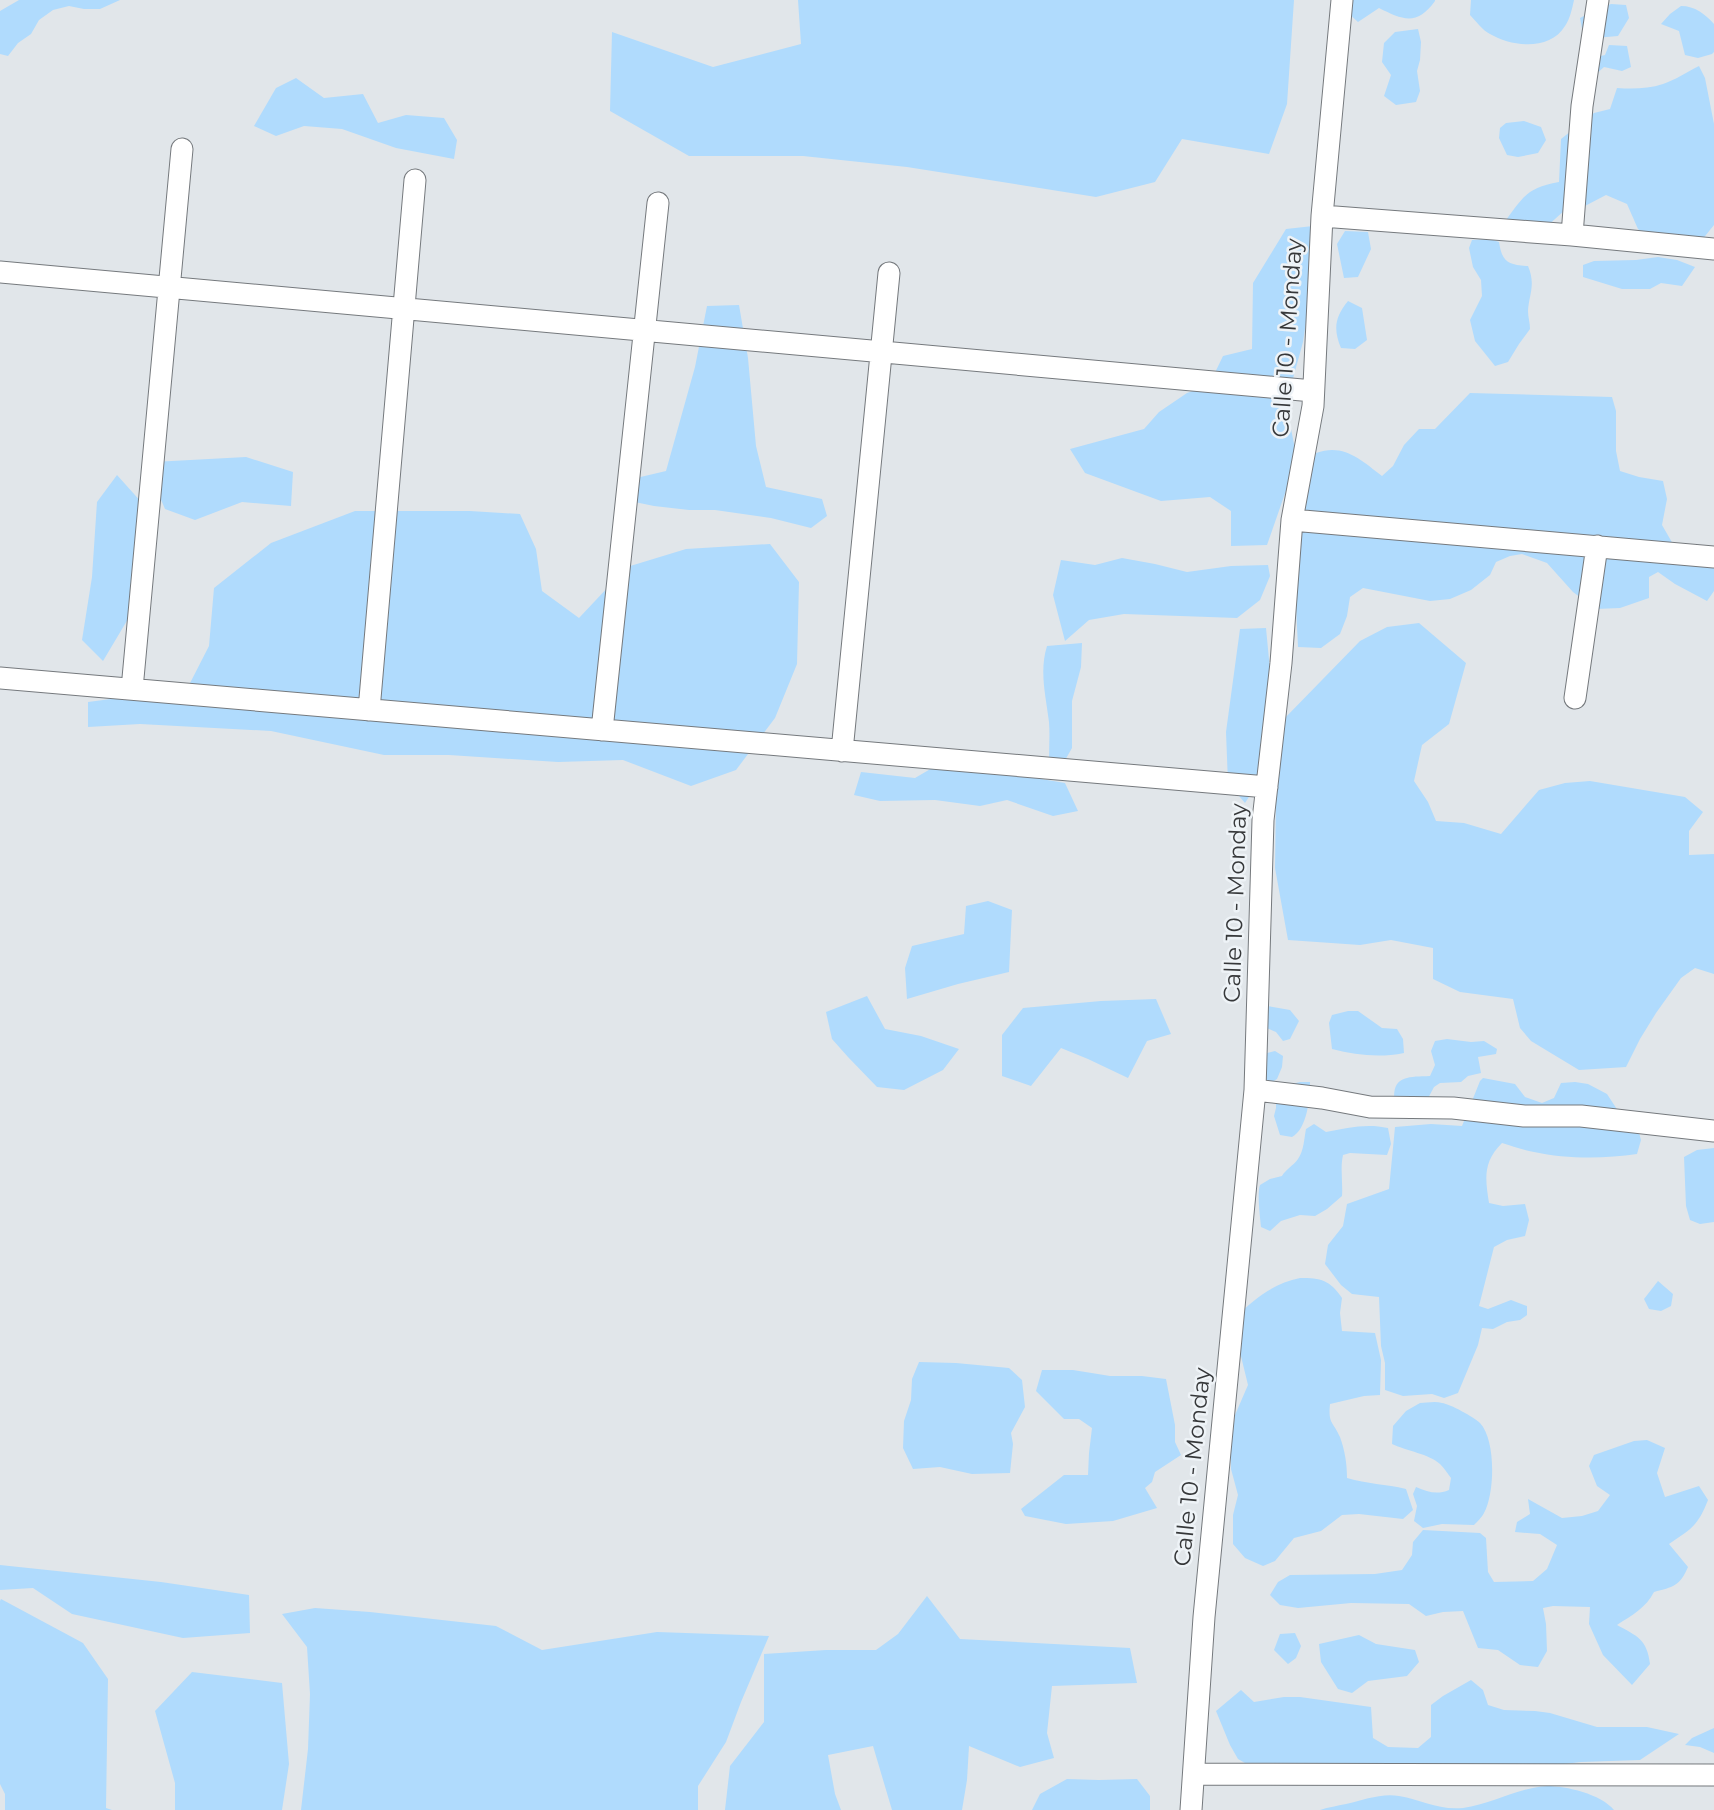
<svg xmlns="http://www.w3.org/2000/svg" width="1714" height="1810" viewBox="0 0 1714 1810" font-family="Montserrat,sans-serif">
<rect width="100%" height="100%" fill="#e1e6ea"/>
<!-- green -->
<path fill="#b0dbfd" d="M 19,0 L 120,0 L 100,9 L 84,9 L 69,6 L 53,10 L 39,20 L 31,34 L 18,43 L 8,56 L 0,54 L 0,11 Z
M 798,0 L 1294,0 L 1287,104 L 1269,154 L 1182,139 L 1155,182 L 1096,197 L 907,167 L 803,156 L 689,156 L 610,111 L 612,32 L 713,67 L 801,44 Z
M 1350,0 L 1435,0 L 1435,1 C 1417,26 1403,20 1379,8 L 1358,22 L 1347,12 Z
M 1471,0 L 1574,0 C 1572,9 1570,19 1565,26 C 1550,51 1512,47 1490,34 C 1482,30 1476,21 1470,15 Z
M 1611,4 L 1626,5 L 1629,18 L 1618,36 L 1584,39 L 1580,18 L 1595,10 Z
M 1681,6 C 1695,6 1705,14 1714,24 L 1714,52 L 1712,54 L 1698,58 L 1685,55 L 1679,31 L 1661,24 L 1670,14 Z
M 1418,29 L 1421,42 L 1420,60 L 1417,71 L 1420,91 L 1416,102 L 1396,105 L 1384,96 L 1391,75 L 1382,62 L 1384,43 L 1395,32 Z
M 1609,45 L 1627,46 L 1631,67 L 1622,71 L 1604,67 L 1595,75 L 1583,60 L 1605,55 Z
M 1699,66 L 1705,78 L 1714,124 L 1714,225 L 1693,251 L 1663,250 L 1638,229 L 1627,204 L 1606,195 L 1583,207 L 1565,210 L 1545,228 L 1503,224 C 1523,198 1525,188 1559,182 L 1561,139 L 1594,113 L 1610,109 L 1617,88 C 1632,89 1648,89 1663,84 C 1675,80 1687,72 1699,66 Z
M 296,78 L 324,98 L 363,94 L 378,123 L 406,115 L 444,118 L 457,140 L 454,159 L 396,148 L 342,129 L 304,126 L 276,136 L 254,126 L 276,88 Z
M 1524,121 L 1541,127 L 1546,140 L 1538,153 L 1518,157 L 1507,155 L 1499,138 L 1500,128 L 1506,123 Z
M 1313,226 L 1313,275 L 1303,342 L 1286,404 L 1297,459 L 1267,545 L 1231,546 L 1231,511 L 1210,497 L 1161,501 L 1085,473 L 1070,449 L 1144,429 L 1159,412 L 1187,393 L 1209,385 L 1223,356 L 1252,349 L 1253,283 L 1286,229 Z
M 1345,231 L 1368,232 L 1371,249 L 1358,277 L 1344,278 L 1337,244 Z
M 1490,239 L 1499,242 C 1502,262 1508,265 1528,266 C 1536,285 1529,294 1528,311 C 1528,317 1530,323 1530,329 L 1519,344 L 1508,362 L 1495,366 L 1475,341 L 1470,320 L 1482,296 L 1481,280 L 1473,267 L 1469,248 L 1472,240 Z
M 1658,257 L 1677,260 L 1695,267 L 1682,286 L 1661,283 L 1650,289 L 1622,289 L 1583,277 L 1583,265 L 1594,261 L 1636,260 Z
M 1348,301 L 1362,308 L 1367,340 L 1355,349 L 1341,348 C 1333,329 1335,317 1348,301 Z
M 739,305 L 748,358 L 756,446 L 766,487 L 822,499 L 827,516 L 811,528 L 771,518 L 715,510 L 689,510 L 654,506 L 625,500 L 632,479 L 666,471 L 695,367 L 707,306 Z
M 1470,393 L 1612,397 L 1616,411 L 1616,451 L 1620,471 L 1639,477 L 1663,481 L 1667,499 L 1662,525 L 1677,551 L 1714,559 L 1714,591 L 1707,601 L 1675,584 L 1658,572 L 1649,577 L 1649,598 L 1620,608 L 1596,609 L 1573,592 L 1547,563 L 1522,554 L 1510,556 L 1496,562 L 1490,575 L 1471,590 L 1450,599 L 1430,601 L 1363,588 L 1350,597 L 1347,616 L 1340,634 L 1321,648 L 1298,647 L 1293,546 L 1302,503 L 1316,453 C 1344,443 1361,460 1382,476 L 1393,466 L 1404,445 L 1419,429 L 1435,429 Z
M 246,457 L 293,472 L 291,506 L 242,502 L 195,520 L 165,509 L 156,488 L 153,462 Z
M 117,475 L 143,504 L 147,587 L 103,661 L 82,640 L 92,577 L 97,502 Z
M 355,511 L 470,511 L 520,514 L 536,549 L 542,591 L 579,618 L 627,567 L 686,549 L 770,544 L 799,582 L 797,664 L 775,718 L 736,770 L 691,786 L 623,760 L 558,762 L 449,755 L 384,755 L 271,731 L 140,724 L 88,727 L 88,702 L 187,689 L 209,646 L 214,588 L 271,543 Z
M 1122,558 L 1155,564 L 1187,572 L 1231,566 L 1268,565 L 1270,576 L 1260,600 L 1237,618 L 1124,614 L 1089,620 L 1065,641 L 1053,595 L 1061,560 L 1095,565 Z
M 1419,623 L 1466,663 L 1449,724 L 1422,745 L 1414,781 L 1428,802 L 1436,821 L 1464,823 L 1501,834 L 1539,790 L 1565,783 L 1590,781 L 1685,797 L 1703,812 L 1689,831 L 1689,855 L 1714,854 L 1714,974 L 1695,968 L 1681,978 L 1656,1013 L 1640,1039 L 1626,1067 L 1579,1070 L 1531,1041 L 1520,1028 L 1513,999 L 1460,992 L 1433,979 L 1433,948 L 1391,940 L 1360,945 L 1288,940 L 1275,868 L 1276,800 L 1283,720 L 1360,641 L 1387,627 Z
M 1266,628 L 1270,670 L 1260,780 L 1245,803 L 1228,783 L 1226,732 L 1240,629 Z
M 1082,643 L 1081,667 L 1072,701 L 1072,748 L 1060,769 L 1049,761 C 1049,748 1050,735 1049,722 C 1046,696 1039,672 1047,646 Z
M 939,764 L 1012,774 L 1065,783 L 1078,811 L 1053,816 L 1007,800 L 980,806 L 935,800 L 880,801 L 854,795 L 861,772 L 915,778 Z
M 988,901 L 1012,910 L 1009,972 L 958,984 L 907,999 L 905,968 L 912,946 L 964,934 L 966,906 Z
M 867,996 L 885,1029 L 921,1036 L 959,1049 L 943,1070 L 904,1090 L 877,1087 L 848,1057 L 832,1039 L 826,1012 Z
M 1156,999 L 1171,1034 L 1147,1041 L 1128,1078 L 1088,1059 L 1061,1048 L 1031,1086 L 1002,1076 L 1002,1035 L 1023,1008 L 1101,1001 Z
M 1267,1006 L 1290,1010 L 1299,1021 L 1290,1039 L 1283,1041 L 1276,1032 L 1257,1024 Z
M 1348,1011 L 1358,1011 L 1382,1028 L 1397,1029 L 1403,1039 L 1404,1053 C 1379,1058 1356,1055 1332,1049 L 1329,1023 L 1332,1015 Z
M 1447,1039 L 1471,1042 L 1484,1041 L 1497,1049 L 1496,1054 L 1478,1057 L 1481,1073 L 1468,1076 L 1461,1082 L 1440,1083 L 1434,1087 L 1425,1104 L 1395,1106 C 1390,1075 1407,1077 1430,1076 L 1435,1065 L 1431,1051 L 1435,1041 Z
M 1275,1051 L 1283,1056 L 1282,1067 L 1277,1079 L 1268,1084 L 1255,1063 L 1259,1055 Z
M 1483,1078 L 1515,1084 L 1525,1097 L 1542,1103 L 1554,1098 L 1561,1083 L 1575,1082 L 1588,1084 L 1607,1094 L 1624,1120 L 1638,1129 L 1641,1140 L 1637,1154 C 1604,1159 1566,1159 1534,1152 C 1523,1150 1512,1146 1502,1143 C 1483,1162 1485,1178 1489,1203 L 1503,1206 L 1525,1204 L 1529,1220 L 1525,1236 L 1507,1240 L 1494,1247 L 1479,1306 L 1488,1309 L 1511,1300 L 1527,1306 L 1527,1315 L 1520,1320 L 1507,1322 L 1493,1329 L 1482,1328 L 1478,1345 L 1458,1393 L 1444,1398 L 1432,1394 L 1403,1396 L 1385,1390 L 1385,1363 L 1381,1346 L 1379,1297 L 1352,1294 L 1341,1285 L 1325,1264 L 1328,1245 L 1343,1226 L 1347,1204 L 1389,1189 L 1395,1127 L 1431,1124 L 1462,1126 L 1480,1081 Z
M 1300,1082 L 1310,1082 C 1310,1099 1307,1129 1292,1137 L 1280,1135 L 1274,1116 L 1276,1108 L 1276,1097 L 1292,1084 Z
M 1314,1124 L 1326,1132 C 1346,1128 1367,1123 1388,1128 L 1391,1144 L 1387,1155 L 1350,1153 L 1343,1155 C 1340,1169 1343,1182 1342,1196 L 1327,1209 L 1315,1216 L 1300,1215 L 1281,1221 L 1270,1231 L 1261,1227 C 1260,1217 1257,1193 1260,1185 L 1270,1179 L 1282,1176 C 1286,1169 1293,1166 1298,1159 C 1304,1150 1304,1139 1306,1129 Z
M 1714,1148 L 1714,1222 L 1700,1224 L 1690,1220 L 1686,1206 L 1684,1157 L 1697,1150 Z
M 1300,1278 C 1321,1278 1330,1280 1342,1298 L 1340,1313 L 1342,1331 L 1375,1333 L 1381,1360 L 1380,1395 L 1364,1396 L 1330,1404 C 1328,1424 1333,1421 1340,1437 C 1345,1451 1347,1464 1347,1478 C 1367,1484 1386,1484 1406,1489 L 1413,1510 L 1403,1519 L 1359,1514 L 1342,1515 L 1321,1531 L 1294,1538 L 1275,1561 L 1263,1566 L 1245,1558 L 1233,1544 L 1233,1515 L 1238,1495 L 1231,1469 L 1231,1449 L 1235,1415 L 1248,1385 L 1238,1344 L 1237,1316 C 1255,1298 1275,1283 1300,1278 Z
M 1658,1281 L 1673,1294 L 1671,1306 L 1661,1311 L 1649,1309 L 1644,1299 Z
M 919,1362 L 956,1363 L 1009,1368 L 1022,1380 L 1025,1407 L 1011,1433 L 1013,1444 L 1010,1473 L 972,1474 L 940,1467 L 913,1469 L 903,1448 L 904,1421 L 911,1400 L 912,1379 Z
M 1042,1370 L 1073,1370 L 1110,1376 L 1142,1376 L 1166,1379 L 1175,1425 L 1175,1442 L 1181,1455 L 1155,1472 L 1152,1482 L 1145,1488 L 1157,1508 L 1113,1521 L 1066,1524 L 1025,1516 L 1021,1509 L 1064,1475 L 1088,1475 L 1089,1453 L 1092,1428 L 1079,1419 L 1064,1419 L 1036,1391 Z
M 1420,1403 C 1426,1403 1435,1401 1442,1403 C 1450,1404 1474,1417 1480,1423 C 1496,1440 1495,1493 1484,1513 C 1482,1517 1477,1522 1474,1525 L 1442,1524 L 1423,1528 L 1414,1521 L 1417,1506 L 1413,1494 L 1416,1487 C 1428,1492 1437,1495 1449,1490 L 1451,1478 C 1448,1474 1444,1468 1440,1464 C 1429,1454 1407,1451 1392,1444 L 1393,1426 L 1406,1411 Z
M 1647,1440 L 1665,1448 L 1657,1473 L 1665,1497 L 1699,1486 L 1708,1500 C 1698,1526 1691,1529 1669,1544 L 1688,1567 C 1680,1586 1673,1587 1654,1592 C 1646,1608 1632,1615 1617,1625 C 1637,1636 1647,1639 1650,1664 L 1632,1685 L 1603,1655 L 1589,1624 L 1590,1607 L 1553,1606 L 1543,1608 L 1546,1624 L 1547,1651 L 1538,1667 L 1520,1665 L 1498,1650 L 1478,1648 L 1463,1611 L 1443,1612 L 1426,1616 L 1409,1604 L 1351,1603 L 1298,1608 L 1280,1605 L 1270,1595 L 1278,1582 L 1290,1575 L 1375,1574 L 1402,1570 L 1412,1555 L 1413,1542 L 1423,1530 L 1480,1533 L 1486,1538 L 1488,1572 L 1494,1582 L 1533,1581 L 1547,1569 L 1557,1545 L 1540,1534 L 1515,1532 L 1517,1522 L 1530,1514 L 1528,1499 L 1562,1518 L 1582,1516 L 1598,1511 L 1610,1495 L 1597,1486 L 1589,1466 L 1594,1455 L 1634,1441 Z
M 0,1565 L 161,1582 L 249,1595 L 250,1633 L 183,1638 L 72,1614 L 33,1588 L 0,1590 Z
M 927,1596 L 960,1639 L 1130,1648 L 1137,1683 L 1052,1686 L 1047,1733 L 1054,1758 L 1020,1767 L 969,1746 L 967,1780 L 962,1810 L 892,1810 L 873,1746 L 828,1755 L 835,1794 L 841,1810 L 725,1810 L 730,1766 L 764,1722 L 764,1654 L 826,1650 L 876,1650 L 898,1634 Z
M 1,1599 L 83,1643 L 108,1679 L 106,1808 L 112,1810 L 5,1810 L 5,1794 L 0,1784 L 0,1601 Z
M 315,1608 L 370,1612 L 496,1626 L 542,1650 L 657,1632 L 769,1636 L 741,1702 L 726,1742 L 698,1786 L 698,1810 L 301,1810 L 308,1749 L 310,1694 L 307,1647 L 282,1614 Z
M 1295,1633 L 1301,1646 L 1296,1658 L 1288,1664 L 1274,1650 L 1280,1634 Z
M 1359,1635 L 1376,1644 L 1415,1650 L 1419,1662 L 1407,1676 L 1368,1681 L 1352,1693 L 1338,1689 L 1321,1662 L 1319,1644 Z
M 192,1672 L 282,1683 L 289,1764 L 282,1810 L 175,1810 L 175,1783 L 155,1711 Z
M 1471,1680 L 1483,1690 L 1488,1705 L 1504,1710 L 1535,1711 L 1550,1713 L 1597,1727 L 1647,1727 L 1679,1734 L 1640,1760 L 1581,1762 L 1547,1766 L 1252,1767 L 1238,1759 L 1230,1745 L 1216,1711 L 1241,1690 L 1254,1702 L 1284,1697 L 1300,1697 L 1371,1707 L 1373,1738 L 1388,1747 L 1418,1748 L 1431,1737 L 1431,1705 L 1443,1696 Z
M 1714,1728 L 1714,1753 L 1700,1747 L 1685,1745 L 1692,1738 Z
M 1067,1779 L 1099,1780 L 1137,1779 L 1150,1796 L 1150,1810 L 1032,1810 L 1040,1794 Z
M 1547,1786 C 1566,1786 1601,1794 1614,1810 L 1320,1810 C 1329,1807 1337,1806 1346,1804 C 1364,1800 1381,1793 1399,1796 C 1423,1800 1436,1810 1463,1808 C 1492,1804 1517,1788 1547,1786 Z"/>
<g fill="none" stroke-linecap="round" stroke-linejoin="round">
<!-- minor casing -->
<g stroke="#75797d" stroke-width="23">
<path id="minor" d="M 1322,216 L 1572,235 L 1714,249
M 1572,235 L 1582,106 L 1598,0
M 0,272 L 1313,391
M 1292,520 L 1714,557
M 0,678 L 1267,787
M 132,689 L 182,149
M 1575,698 L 1597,546
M 369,710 L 415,180
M 602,730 L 658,203
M 842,751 L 889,273
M 1255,1090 L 1322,1098 L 1370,1107 L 1453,1108 L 1524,1116 L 1581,1116 L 1714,1131
M 1194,1774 L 1714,1775
M 1191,1810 L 1204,1617 L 1255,1090 L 1263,820 L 1281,663 L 1292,520 L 1313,406 L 1322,216 L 1342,0"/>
</g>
<!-- minor -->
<use href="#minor" stroke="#fff" stroke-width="21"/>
</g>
<g text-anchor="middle" stroke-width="5" stroke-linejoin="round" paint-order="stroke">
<!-- street labels -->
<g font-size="23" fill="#36383a" stroke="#eef3f7">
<text transform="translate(1287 338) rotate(-86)" y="8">Calle 10 - Monday</text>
<text transform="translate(1235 903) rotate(-88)" y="8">Calle 10 - Monday</text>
<text transform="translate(1192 1467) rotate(-84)" y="8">Calle 10 - Monday</text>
</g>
</g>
</svg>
